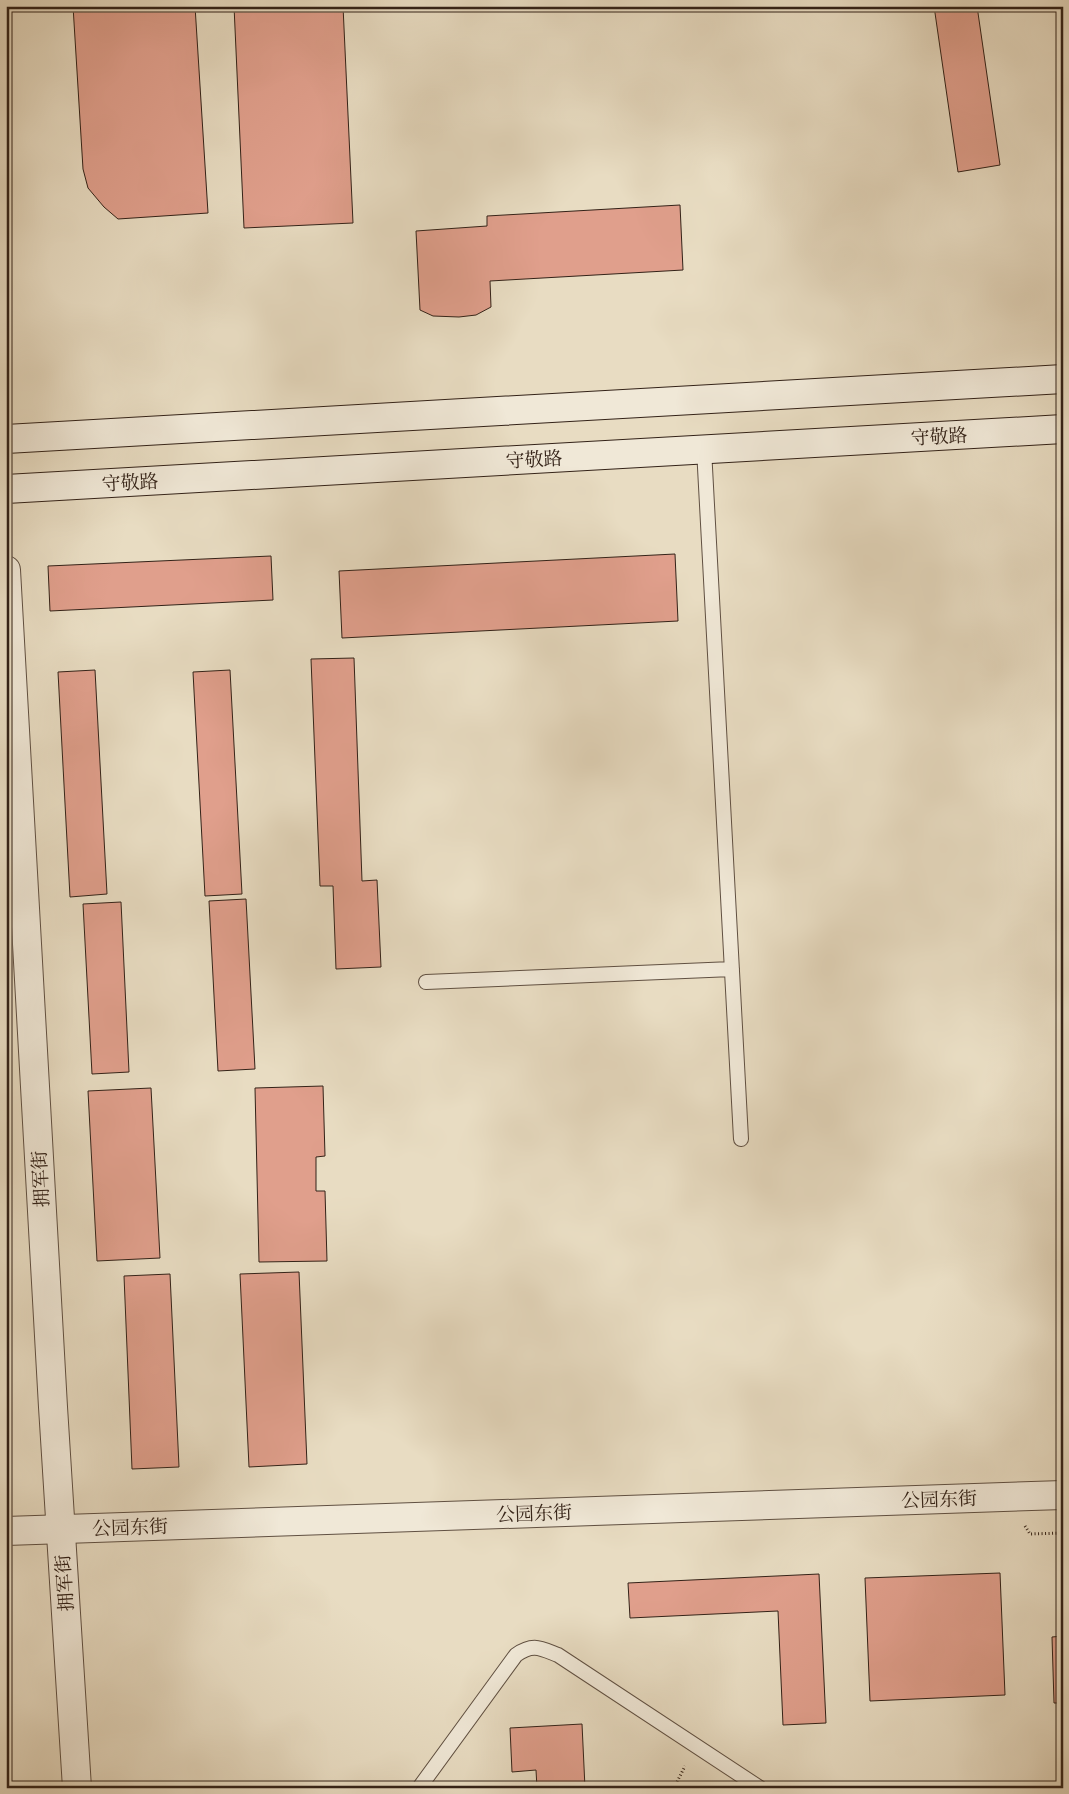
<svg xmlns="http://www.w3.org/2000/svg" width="1069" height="1794" viewBox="0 0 1069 1794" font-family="Alegreya,'Noto Serif SC',serif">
<rect width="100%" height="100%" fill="#e8dcc2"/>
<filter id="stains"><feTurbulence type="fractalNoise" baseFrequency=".004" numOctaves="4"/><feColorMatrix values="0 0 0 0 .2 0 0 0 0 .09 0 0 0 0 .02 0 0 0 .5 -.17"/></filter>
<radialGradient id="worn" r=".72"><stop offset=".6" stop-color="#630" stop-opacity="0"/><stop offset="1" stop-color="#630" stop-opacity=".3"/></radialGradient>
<!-- building -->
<path fill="#e09f8c" stroke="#332218" d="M 73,6 L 195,6 L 208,213 L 118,219 L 104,207 L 88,188 L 83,169 Z
M 234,6 L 343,6 L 353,223 L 244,228 Z
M 934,6 L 977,6 L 1000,165 L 958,172 Z
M 680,205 L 683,270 L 490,281 L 491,307 L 476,315 L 459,317 L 433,316 L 420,310 L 416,231 L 487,226 L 487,216 Z
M 675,554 L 678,621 L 342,638 L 339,571 Z
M 271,556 L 273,600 L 50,611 L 48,566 Z
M 354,658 L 362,881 L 377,880 L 381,967 L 336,969 L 333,886 L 320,886 L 311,659 Z
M 95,670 L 107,894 L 70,897 L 58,672 Z
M 230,670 L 242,894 L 205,896 L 193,672 Z
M 246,899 L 255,1069 L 218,1071 L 209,901 Z
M 121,902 L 129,1072 L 92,1074 L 83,904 Z
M 323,1086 L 325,1156 L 316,1157 L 316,1191 L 325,1191 L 327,1261 L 259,1262 L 255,1088 Z
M 151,1088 L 160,1258 L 97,1261 L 88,1091 Z
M 299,1272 L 307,1464 L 249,1467 L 240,1274 Z
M 170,1274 L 179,1467 L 132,1469 L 124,1276 Z
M 1000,1573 L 1005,1695 L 870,1701 L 865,1578 Z
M 819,1574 L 826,1723 L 783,1725 L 778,1611 L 630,1618 L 628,1583 Z
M 1063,1636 L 1063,1703 L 1054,1703 L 1052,1637 Z
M 582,1724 L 585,1788 L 537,1788 L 536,1770 L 512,1772 L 510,1728 Z"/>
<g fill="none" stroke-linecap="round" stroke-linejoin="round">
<!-- service casing -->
<g stroke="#605042" stroke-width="16">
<path id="service" d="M 704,449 L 741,1139
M 426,982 L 732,969
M 419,1788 L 516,1655 C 533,1643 540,1648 558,1655 L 760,1788"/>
</g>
<!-- minor casing -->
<g stroke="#605042" stroke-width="30">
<path id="minor" d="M 6,570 L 53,1407 L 77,1788"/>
</g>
<!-- tertiary casing -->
<g stroke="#605042" stroke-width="30">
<path id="tertiary" d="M 6,1531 L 1063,1495"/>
</g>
<!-- secondary casing -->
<g stroke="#332218" stroke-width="30">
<path id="secondary" d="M 6,439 L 1063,379
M 6,489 L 1063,429"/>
</g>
<!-- path -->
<path stroke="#332218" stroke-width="3" stroke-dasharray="1 2.5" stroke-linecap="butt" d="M 1025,1526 L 1030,1534 L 1063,1533
M 674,1788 L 685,1766"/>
<!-- service -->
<use href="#service" stroke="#f0e8d7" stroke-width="14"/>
<!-- minor -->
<use href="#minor" stroke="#f0e8d7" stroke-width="28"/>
<!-- tertiary -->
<use href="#tertiary" stroke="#f0e8d7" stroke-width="28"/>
<!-- secondary -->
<use href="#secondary" stroke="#f0e8d7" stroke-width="28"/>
</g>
<g text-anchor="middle" stroke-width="4.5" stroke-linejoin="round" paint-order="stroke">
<!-- street labels -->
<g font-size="19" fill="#332218" stroke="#f0e8d7">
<text transform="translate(939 436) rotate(-3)" y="7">守敬路</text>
<text transform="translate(534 459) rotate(-3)" y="7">守敬路</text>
<text transform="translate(130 482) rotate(-3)" y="7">守敬路</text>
<text transform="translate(40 1179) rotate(-93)" y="7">拥军街</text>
<text transform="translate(939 1499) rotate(-2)" y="7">公园东街</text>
<text transform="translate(534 1513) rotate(-2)" y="7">公园东街</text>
<text transform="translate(130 1527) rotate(-2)" y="7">公园东街</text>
<text transform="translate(64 1583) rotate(-94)" y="7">拥军街</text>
</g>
</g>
<!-- margin -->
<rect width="1069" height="1794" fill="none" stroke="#e8dcc2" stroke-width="25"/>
<rect x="8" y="8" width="1054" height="1779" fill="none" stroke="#332218" stroke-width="2.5"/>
<rect x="12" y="12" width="1044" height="1769" fill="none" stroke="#332218"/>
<rect width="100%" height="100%" filter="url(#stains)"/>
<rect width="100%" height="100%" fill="url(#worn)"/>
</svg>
